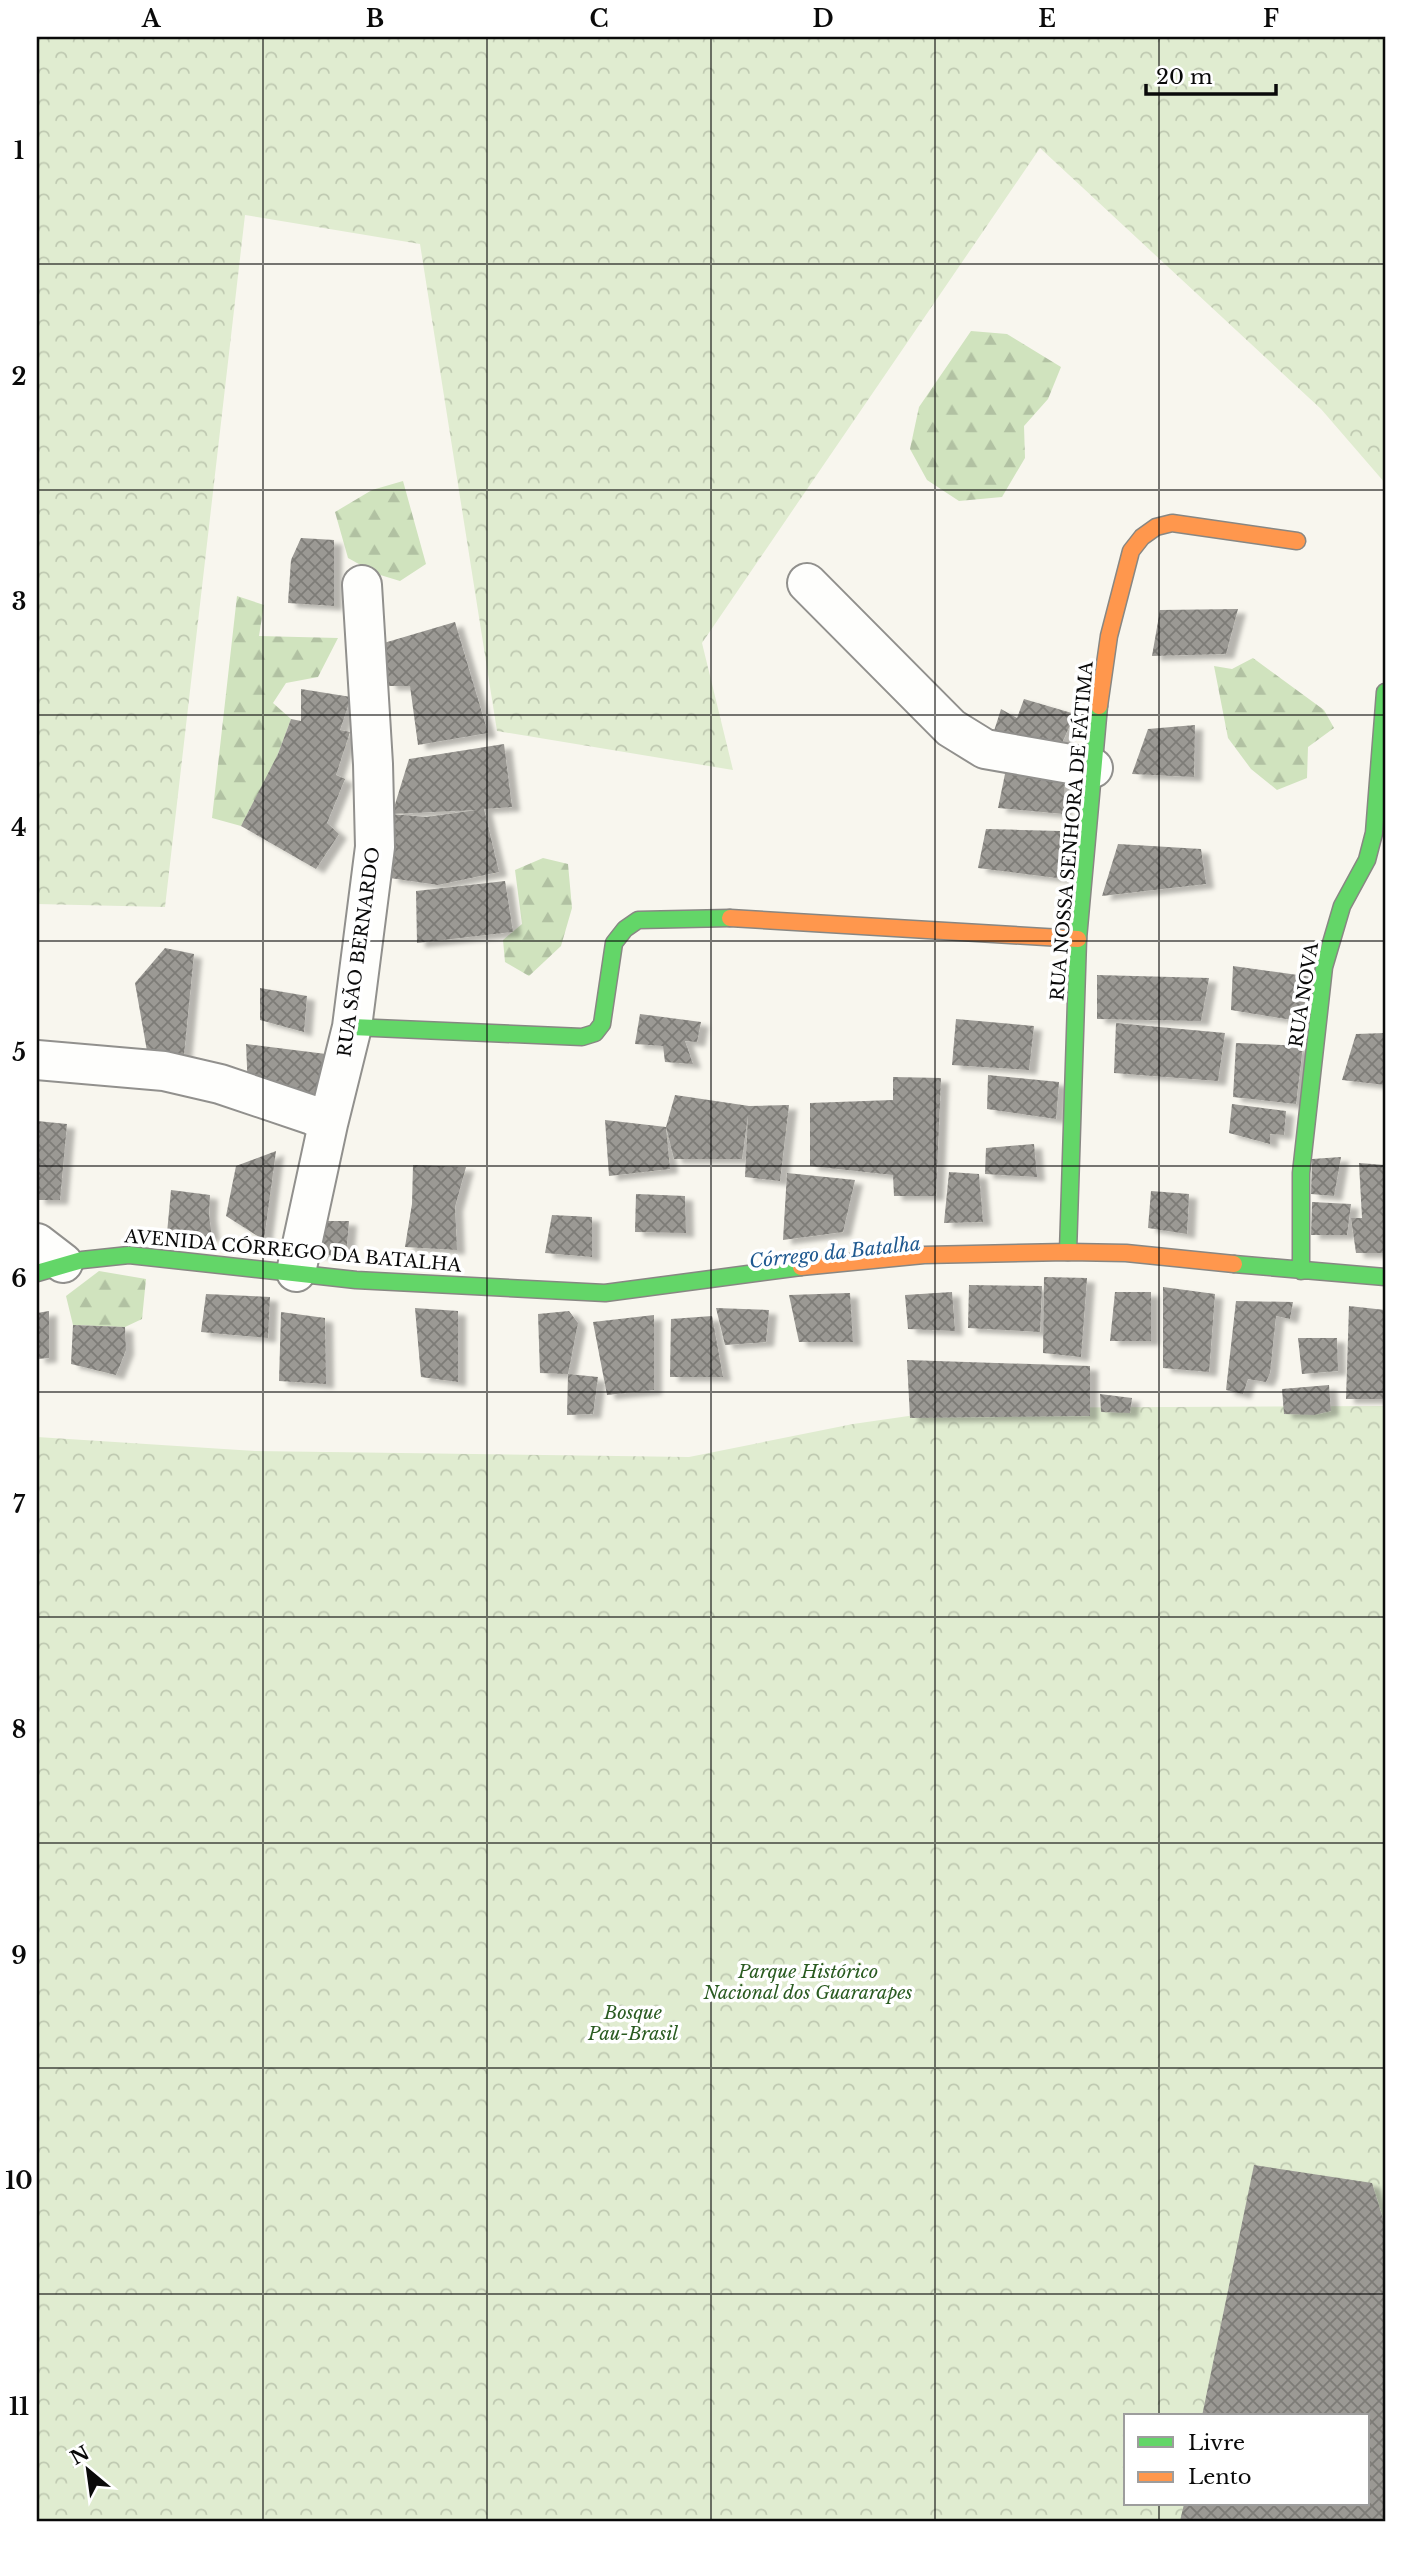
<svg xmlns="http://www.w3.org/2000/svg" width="1422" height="2558" viewBox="0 0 1422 2558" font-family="'Libre Baskerville',serif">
<defs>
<pattern id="forest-firs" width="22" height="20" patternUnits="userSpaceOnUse" patternTransform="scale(1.75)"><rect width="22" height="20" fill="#d0e3be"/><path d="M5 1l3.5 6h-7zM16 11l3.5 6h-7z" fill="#b1c1a2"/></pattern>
<pattern id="park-crowns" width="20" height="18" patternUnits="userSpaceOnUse" patternTransform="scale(1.75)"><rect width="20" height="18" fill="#e0ecd0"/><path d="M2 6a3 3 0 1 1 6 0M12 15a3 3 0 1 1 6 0" fill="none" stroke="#bfc9b1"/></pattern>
<pattern id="building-cross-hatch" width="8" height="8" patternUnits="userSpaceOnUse" patternTransform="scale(1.75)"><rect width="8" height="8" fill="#9b9994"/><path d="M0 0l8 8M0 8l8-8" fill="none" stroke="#7d7b77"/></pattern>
<filter id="shadow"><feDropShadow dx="8" dy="4.5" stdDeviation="2" flood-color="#0004"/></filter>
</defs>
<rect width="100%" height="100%" fill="#f8f6ee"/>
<!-- forest -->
<path fill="url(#forest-firs)" d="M 971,331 L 1007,334 L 1061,367 L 1048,399 L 1024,426 L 1025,458 L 1002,497 L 959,501 L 927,480 L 910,449 L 919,407 Z
M 403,481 L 426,564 L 400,581 L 377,574 L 348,558 L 335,512 L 372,490 Z
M 237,596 L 264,605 L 259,636 L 338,638 L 318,677 L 286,683 L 273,703 L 291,719 L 275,762 L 241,826 L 212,818 Z
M 1253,658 L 1324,710 L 1334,728 L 1308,747 L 1307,778 L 1277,790 L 1251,769 L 1228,738 L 1214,666 L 1232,669 Z
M 543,858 L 568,864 L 572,908 L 561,946 L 529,976 L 505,962 L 503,940 L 522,924 L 515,870 Z
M 99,1271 L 146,1279 L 142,1319 L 125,1327 L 73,1325 L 66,1296 Z"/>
<!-- park -->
<path fill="url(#park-crowns)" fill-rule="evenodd" d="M 37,37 L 1385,37 L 1385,483 L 1321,409 L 1040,148 L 702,643 L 733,770 L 497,731 L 420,244 L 245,215 L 165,907 L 37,904 Z
M 1385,1406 L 1385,2521 L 37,2521 L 37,1437 L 255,1451 L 689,1457 L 853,1424 L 964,1408 ZM 1126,2416 L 1368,2416 L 1368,2504 L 1126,2504 Z"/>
<!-- building -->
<path fill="url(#building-cross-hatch)" filter="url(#shadow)" d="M 301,538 L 334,540 L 334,606 L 288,603 L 291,560 Z
M 1238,609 L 1226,654 L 1152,656 L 1160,610 Z
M 455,622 L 488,733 L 418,745 L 410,686 L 389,686 L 377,645 Z
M 301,689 L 351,697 L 340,730 L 350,732 L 336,775 L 345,779 L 327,823 L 339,834 L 316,869 L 241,826 L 278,754 L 291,719 L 301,721 Z
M 1024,699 L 1075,714 L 1058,752 L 994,731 L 1001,709 L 1017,718 Z
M 1195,725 L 1194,777 L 1132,774 L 1148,729 Z
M 504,744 L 512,807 L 484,809 L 499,872 L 438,885 L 390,878 L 392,814 L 426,817 L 477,810 L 392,814 L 409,759 Z
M 1065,768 L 1064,814 L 998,808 L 1006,769 Z
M 986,829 L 1060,831 L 1065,879 L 978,868 Z
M 1118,844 L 1201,849 L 1206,884 L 1102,896 Z
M 505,881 L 513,932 L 417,943 L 416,891 Z
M 165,948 L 194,954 L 184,1055 L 147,1051 L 135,983 Z
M 1233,966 L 1312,977 L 1305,1022 L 1231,1010 Z
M 1097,975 L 1209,978 L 1201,1021 L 1097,1019 Z
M 260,988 L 307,996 L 304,1032 L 260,1020 Z
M 640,1014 L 701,1022 L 697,1042 L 685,1041 L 693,1064 L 665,1062 L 663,1046 L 635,1044 Z
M 956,1019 L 1034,1026 L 1029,1070 L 952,1065 Z
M 1116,1023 L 1225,1033 L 1218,1081 L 1114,1073 Z
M 1385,1033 L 1385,1085 L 1342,1080 L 1356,1034 Z
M 1236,1043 L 1303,1046 L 1296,1104 L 1233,1097 Z
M 246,1044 L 342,1056 L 331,1110 L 248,1090 Z
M 988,1075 L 1059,1082 L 1056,1119 L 987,1109 Z
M 893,1077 L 941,1078 L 936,1196 L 894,1196 L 893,1175 L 810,1166 L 810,1103 L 893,1100 Z
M 675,1095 L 749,1106 L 789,1105 L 780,1181 L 745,1177 L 748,1115 L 742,1159 L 674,1159 L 666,1127 Z
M 1232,1104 L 1286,1111 L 1284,1135 L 1270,1134 L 1270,1144 L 1229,1133 Z
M 605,1120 L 666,1127 L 670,1169 L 609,1176 Z
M 37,1121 L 67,1124 L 60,1200 L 37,1200 Z
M 1034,1144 L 1037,1177 L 985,1174 L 986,1148 Z
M 276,1151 L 264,1240 L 226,1216 L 236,1166 Z
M 1341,1157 L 1334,1196 L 1311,1194 L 1312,1159 Z
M 1359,1163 L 1385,1165 L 1385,1253 L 1356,1253 L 1351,1218 L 1362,1218 Z
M 413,1165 L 466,1167 L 455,1207 L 457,1250 L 405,1247 L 412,1204 Z
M 949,1172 L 979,1174 L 983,1222 L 944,1223 Z
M 787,1173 L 855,1180 L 843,1232 L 783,1240 Z
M 171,1190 L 210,1195 L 209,1215 L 212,1237 L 167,1233 Z
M 1151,1191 L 1189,1194 L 1187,1234 L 1148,1228 Z
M 636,1194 L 685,1196 L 686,1233 L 635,1232 Z
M 1312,1202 L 1351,1204 L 1347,1235 L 1311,1235 Z
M 552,1215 L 592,1217 L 592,1257 L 545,1253 Z
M 316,1221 L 349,1221 L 346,1257 L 313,1253 Z
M 1044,1277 L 1087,1278 L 1081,1357 L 1043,1353 Z
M 969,1285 L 1042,1286 L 1040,1332 L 968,1328 Z
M 1163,1287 L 1215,1294 L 1209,1372 L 1163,1368 Z
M 952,1292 L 955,1331 L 908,1329 L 905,1295 Z
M 1115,1292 L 1151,1292 L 1151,1341 L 1110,1341 Z
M 850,1293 L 853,1342 L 799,1342 L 789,1295 Z
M 206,1294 L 270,1297 L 268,1338 L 201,1332 Z
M 1236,1301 L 1293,1302 L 1290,1319 L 1276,1316 L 1270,1373 L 1266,1382 L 1248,1379 L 1243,1394 L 1226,1390 Z
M 1349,1306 L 1385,1310 L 1385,1399 L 1346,1399 Z
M 415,1308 L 458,1311 L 458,1382 L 421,1377 Z
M 716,1308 L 769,1310 L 766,1342 L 725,1345 Z
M 49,1311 L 49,1358 L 37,1359 L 37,1313 Z
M 569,1311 L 578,1323 L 568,1374 L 540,1373 L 538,1314 Z
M 281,1312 L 325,1318 L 326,1384 L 279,1381 Z
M 654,1315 L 654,1390 L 607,1395 L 593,1322 Z
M 712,1316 L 723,1377 L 670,1377 L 671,1319 Z
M 73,1325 L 125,1327 L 126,1350 L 116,1375 L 71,1364 Z
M 1298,1338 L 1337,1338 L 1338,1371 L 1302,1374 Z
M 907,1360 L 1090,1366 L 1090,1416 L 910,1418 Z
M 568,1374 L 598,1377 L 593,1414 L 567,1415 Z
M 1329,1385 L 1331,1411 L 1314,1415 L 1284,1414 L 1282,1389 Z
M 1100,1394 L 1132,1398 L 1130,1413 L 1101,1412 Z
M 1254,2165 L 1372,2183 L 1385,2225 L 1385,2521 L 1180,2521 L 1184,2504 L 1368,2504 L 1368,2416 L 1202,2416 Z"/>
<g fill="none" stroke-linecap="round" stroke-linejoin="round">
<!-- street casing -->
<g stroke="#91908d" stroke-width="42">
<path id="street" d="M 807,583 L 951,728 L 985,749 L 1093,768
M 37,1060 L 164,1071 L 220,1084 L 312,1115 L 328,1124
M 37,1243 L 63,1263
M 296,1272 L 328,1124 L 352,1027 L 375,847 L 373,764 L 362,585"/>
</g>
<!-- fast casing -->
<g stroke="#888783" stroke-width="19">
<path id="fast" d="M 352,1027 L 582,1037 L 595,1033 L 602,1024 L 614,943 L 625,929 L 638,920 L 730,918
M 1068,1252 L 1078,939 L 1099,706
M 1234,1264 L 1385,1277
M 1301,1271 L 1301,1173 L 1324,967 L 1342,906 L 1367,860 L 1374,833 L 1385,692
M 37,1273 L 82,1260 L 129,1255 L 356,1280 L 605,1293 L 801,1267"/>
</g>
<!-- slow casing -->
<g stroke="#888783" stroke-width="19">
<path id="slow" d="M 1099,706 L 1109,636 L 1131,551 L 1142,537 L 1156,527 L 1172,523 L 1297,541
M 730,918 L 1078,939
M 801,1267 L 924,1255 L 1068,1252 L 1126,1253 L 1234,1264"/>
</g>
<!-- street -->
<use href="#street" stroke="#fefefc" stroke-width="38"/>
<!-- fast -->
<use href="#fast" stroke="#63d668" stroke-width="16"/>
<!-- slow -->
<use href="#slow" stroke="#ff974d" stroke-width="16"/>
</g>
<!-- grid -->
<path fill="none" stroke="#0a0a0a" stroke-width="2" stroke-opacity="0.55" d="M 263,37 L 263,2521M 487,37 L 487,2521M 711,37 L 711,2521M 935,37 L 935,2521M 1159,37 L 1159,2416M 37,264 L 1385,264M 37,490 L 1385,490M 37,715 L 1385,715M 37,941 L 1385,941M 37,1166 L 1385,1166M 37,1392 L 1385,1392M 37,1617 L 1385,1617M 37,1843 L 1385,1843M 37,2068 L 1385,2068M 37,2294 L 1385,2294M 1159,2504 L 1159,2521"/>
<g text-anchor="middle" stroke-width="7" stroke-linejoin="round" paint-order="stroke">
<!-- street labels -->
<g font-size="18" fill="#0a0a0a" stroke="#fff">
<text transform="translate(1072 831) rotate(-85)" y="6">RUA NOSSA SENHORA DE FÁTIMA</text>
<text transform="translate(359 952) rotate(-82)" y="6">RUA SÃO BERNARDO</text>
<text transform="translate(1304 995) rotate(-81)" y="6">RUA NOVA</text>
<text transform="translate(293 1251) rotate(5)" y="6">AVENIDA CÓRREGO DA BATALHA</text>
</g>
<!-- park labels -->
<g font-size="18" font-style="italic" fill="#2a5b21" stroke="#fff">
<text x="808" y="1978">Parque Histórico<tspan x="808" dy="21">Nacional dos Guararapes</tspan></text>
<text x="633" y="2019">Bosque<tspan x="633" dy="21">Pau-Brasil</tspan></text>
</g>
<!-- water labels -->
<g font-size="19" font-style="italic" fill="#1f5990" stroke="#fff">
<text transform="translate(835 1252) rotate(-6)" y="7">Córrego da Batalha</text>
</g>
</g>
<!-- border -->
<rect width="1422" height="2558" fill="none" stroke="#ffffff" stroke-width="77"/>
<!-- legend -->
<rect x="1124" y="2414" width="245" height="91" fill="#ffffff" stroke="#9d9d9d" stroke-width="2"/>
<rect x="1138" y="2437" width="35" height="10" fill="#63d668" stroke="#9d9d9d" stroke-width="2"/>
<text x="1188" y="2450" font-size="21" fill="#0a0a0a">Livre</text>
<rect x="1138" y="2472" width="35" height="10" fill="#ff974d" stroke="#9d9d9d" stroke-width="2"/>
<text x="1188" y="2484" font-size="21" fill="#0a0a0a">Lento</text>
<!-- north arrow -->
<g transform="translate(88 2470) rotate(331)" stroke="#ffffff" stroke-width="5" paint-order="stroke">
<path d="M0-5L12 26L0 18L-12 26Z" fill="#0a0a0a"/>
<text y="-10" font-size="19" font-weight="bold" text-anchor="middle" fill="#0a0a0a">N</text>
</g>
<!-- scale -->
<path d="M1146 84v10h130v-10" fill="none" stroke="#0a0a0a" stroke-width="3.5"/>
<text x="1156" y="84" font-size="21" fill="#0a0a0a" stroke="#ffffff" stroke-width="5" paint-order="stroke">20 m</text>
<rect x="38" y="38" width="1346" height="2482" fill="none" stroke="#0a0a0a" stroke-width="2.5"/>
<g font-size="23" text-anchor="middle" font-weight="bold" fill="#0a0a0a">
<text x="151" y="27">A</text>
<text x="375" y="27">B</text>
<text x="599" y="27">C</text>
<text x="823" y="27">D</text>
<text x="1047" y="27">E</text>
<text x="1271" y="27">F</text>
<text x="19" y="159">1</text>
<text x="19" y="385">2</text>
<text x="19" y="610">3</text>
<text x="19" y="836">4</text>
<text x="19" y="1061">5</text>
<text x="19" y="1287">6</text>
<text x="19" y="1513">7</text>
<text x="19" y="1738">8</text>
<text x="19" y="1964">9</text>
<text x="19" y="2189">10</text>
<text x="19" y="2415">11</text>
</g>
</svg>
